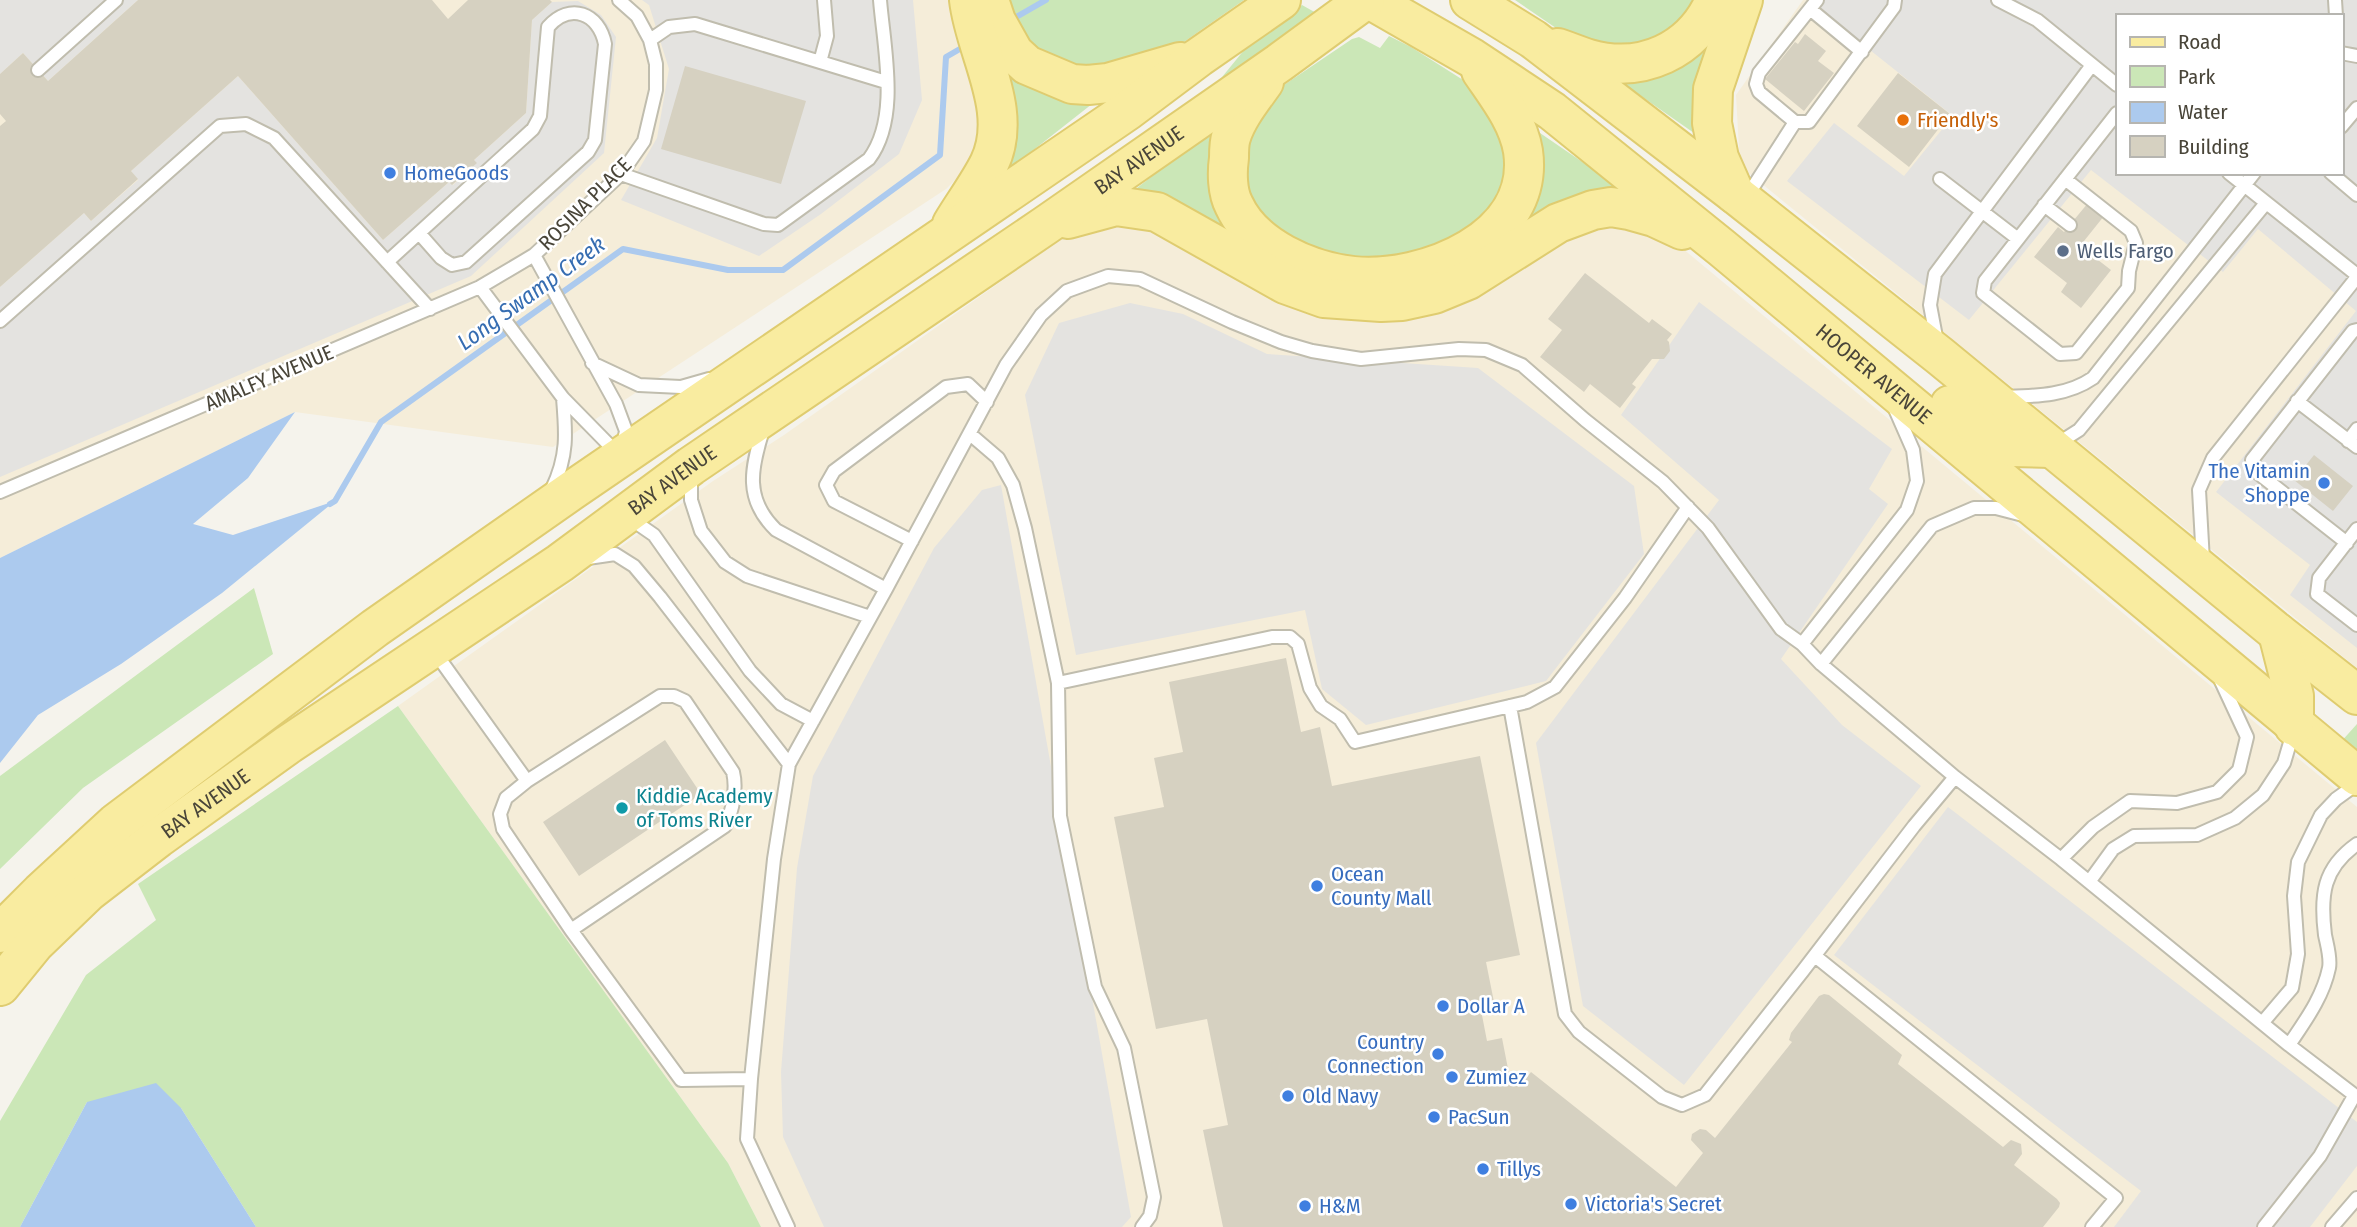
<svg xmlns="http://www.w3.org/2000/svg" width="2357" height="1227" viewBox="0 0 2357 1227" font-family="'Fira Sans Condensed',sans-serif">
<rect width="100%" height="100%" fill="#f5f3ec"/>
<!-- commercial -->
<path fill="#f5edd9" fill-rule="evenodd" d="M 0,0 L 959,0 L 983,112 L 980,135 L 960,175 L 946,189 L 553,447 L 295,412 L 0,558 Z
M 1803,0 L 2357,0 L 2357,668 L 1740,166 L 1736,95 ZM 2117,16 L 2341,16 L 2341,173 L 2117,173 Z
M 1591,220 L 1653,224 L 2357,807 L 2357,1227 L 761,1227 L 728,1163 L 398,706 L 713,481 L 784,435 L 1081,225 Z"/>
<!-- green -->
<path fill="#cbe7b7" d="M 1008,0 L 1244,0 L 1181,44 L 1106,74 L 1044,59 L 1016,27 Z
M 1515,0 L 1704,0 L 1660,46 L 1578,43 Z
M 1302,5 L 1318,14 L 1218,82 L 1249,44 L 1264,31 Z
M 1717,25 L 1696,131 L 1694,133 L 1611,75 Z
M 994,36 L 1091,100 L 1092,104 L 998,178 Z
M 1389,36 L 1411,47 L 1471,85 L 1504,122 L 1507,191 L 1450,247 L 1368,264 L 1290,242 L 1249,203 L 1241,144 L 1278,89 L 1352,39 L 1359,37 L 1380,48 Z
M 1229,116 L 1257,248 L 1138,193 L 1137,188 Z
M 1540,133 L 1635,198 L 1561,209 L 1519,223 L 1537,136 Z
M 254,588 L 273,654 L 83,788 L 0,869 L 0,776 Z
M 398,706 L 728,1163 L 761,1227 L 256,1227 L 181,1108 L 87,1102 L 20,1227 L 0,1227 L 0,1121 L 86,975 L 156,920 L 138,884 Z
M 2357,724 L 2357,759 L 2339,744 Z"/>
<!-- parking -->
<path fill="#e4e3e0" fill-rule="evenodd" d="M 0,0 L 138,0 L 48,81 L 23,53 L 0,74 Z
M 642,0 L 913,0 L 922,100 L 899,154 L 821,214 L 759,256 L 621,200 L 657,138 L 669,69 L 649,5 Z
M 1807,0 L 2357,0 L 2357,648 L 2290,595 L 2310,565 L 2216,492 L 2356,311 L 2258,229 L 2223,272 L 2091,170 L 1969,320 L 1787,181 L 1834,123 L 1904,176 L 1953,116 ZM 2117,16 L 2341,16 L 2341,173 L 2117,173 Z
M 578,1 L 601,15 L 616,37 L 604,153 L 471,276 L 0,477 L 0,287 L 84,213 L 91,221 L 138,180 L 131,171 L 238,76 L 383,240 L 449,182 L 453,185 L 476,163 L 474,160 L 526,113 L 532,20 L 552,2 Z
M 1699,302 L 1892,449 L 1869,489 L 1888,504 L 1781,659 L 1842,725 L 1921,786 L 1684,1085 L 1583,1006 L 1536,743 L 1719,500 L 1621,415 Z
M 1130,303 L 1183,314 L 1267,354 L 1478,368 L 1634,486 L 1644,554 L 1546,681 L 1366,725 L 1322,689 L 1305,610 L 1076,655 L 1025,395 L 1059,323 Z
M 1001,485 L 1131,1217 L 1122,1227 L 824,1227 L 783,1137 L 781,1072 L 797,868 L 813,776 L 934,548 L 982,490 Z
M 1948,807 L 2357,1122 L 2357,1166 L 2310,1227 L 2114,1227 L 2141,1191 L 1834,955 Z"/>
<!-- water -->
<path fill="#accaee" d="M 295,412 L 248,478 L 193,524 L 233,535 L 335,501 L 222,593 L 121,664 L 38,715 L 0,763 L 0,558 Z
M 156,1083 L 181,1108 L 256,1227 L 20,1227 L 87,1102 Z"/>
<g fill="none" stroke-linecap="round" stroke-linejoin="round">
<!-- stream -->
<path stroke="#accaee" stroke-width="6" d="M 1011,20 L 1046,0
M 330,504 L 335,501 L 381,422 L 623,249 L 728,270 L 783,270 L 940,155 L 946,57 L 965,46"/>
</g>
<!-- building -->
<path fill="#d6d1c1" d="M 138,0 L 432,0 L 448,19 L 468,0 L 550,0 L 552,2 L 532,20 L 526,113 L 474,160 L 477,163 L 452,185 L 449,182 L 383,240 L 238,76 L 131,171 L 138,179 L 91,221 L 84,213 L 0,287 L 0,126 L 6,121 L 0,114 L 0,74 L 23,53 L 48,81 Z
M 1805,34 L 1826,51 L 1818,61 L 1834,73 L 1804,111 L 1765,79 L 1795,42 L 1798,44 Z
M 685,66 L 806,101 L 781,184 L 661,149 Z
M 1898,73 L 1950,114 L 1909,167 L 1857,126 Z
M 2088,203 L 2104,216 L 2080,246 L 2111,270 L 2081,308 L 2061,292 L 2067,283 L 2034,257 L 2058,227 L 2064,232 Z
M 1585,273 L 1649,323 L 1652,319 L 1672,334 L 1667,340 L 1669,342 L 1670,351 L 1664,359 L 1652,359 L 1632,384 L 1636,387 L 1620,408 L 1590,384 L 1584,392 L 1540,357 L 1562,330 L 1548,319 Z
M 2314,455 L 2353,486 L 2333,511 L 2294,480 Z
M 1286,658 L 1301,732 L 1320,727 L 1332,786 L 1480,756 L 1520,955 L 1486,962 L 1494,1002 L 1480,1005 L 1487,1041 L 1502,1038 L 1510,1079 L 1519,1087 L 1531,1072 L 1676,1187 L 1703,1153 L 1691,1140 L 1692,1134 L 1700,1129 L 1706,1130 L 1715,1138 L 1792,1042 L 1789,1040 L 1791,1033 L 1819,996 L 1824,994 L 1829,995 L 1902,1055 L 1898,1064 L 2003,1147 L 2011,1140 L 2021,1144 L 2022,1154 L 2014,1165 L 2057,1199 L 2060,1203 L 2059,1207 L 2043,1227 L 1223,1227 L 1203,1130 L 1228,1125 L 1207,1019 L 1156,1029 L 1114,817 L 1164,807 L 1154,758 L 1183,752 L 1169,682 Z
M 665,740 L 701,794 L 579,876 L 543,822 Z"/>
<g fill="none" stroke-linecap="round" stroke-linejoin="round">
<!-- lane casing -->
<g stroke="#c0bdae" stroke-width="16">
<path id="lane" d="M 1817,0 L 1759,73 L 1756,84 L 1759,92 L 1795,122 L 1809,122 L 1894,7 L 1895,0
M 1998,0 L 2037,20 L 2117,85
M 2335,0 L 2336,16
M 1810,9 L 1862,52
M 650,40 L 669,27 L 695,24 L 886,82
M 2341,53 L 2357,56
M 820,62 L 827,36 L 824,0
M 38,70 L 116,0
M 2341,127 L 2357,108
M 2229,173 L 2357,275
M 2331,173 L 2357,195
M 621,174 L 764,224 L 778,225 L 869,159 C 900,118 884,49 880,0
M 1940,179 L 2018,239 L 2117,113
M 1746,198 L 1795,122
M 2044,205 L 2070,225
M 2018,239 L 1985,281 L 1983,293 L 2060,354 L 2076,353 L 2128,288 L 2129,271 L 2136,243 L 2131,231 L 2065,179
M 534,255 L 616,404 L 626,431 L 623,445
M 387,262 L 533,129 L 540,116 L 548,27 C 570,2 599,13 605,44 L 595,140 L 588,152 L 466,262 L 452,265 L 441,258 L 419,233
M 480,287 L 563,398 L 618,454
M 0,321 L 220,126 L 246,124 L 274,138 L 430,309
M 1937,342 L 1930,305 L 1935,274 L 2092,65
M 592,363 L 639,385 L 681,387 L 709,379
M 2004,397 C 2036,396 2067,396 2093,378 L 2254,173
M 2297,401 L 2357,447
M 763,430 C 751,468 744,499 776,530 L 886,589
M 970,434 L 998,458 L 1013,485 L 1025,528 L 1058,683 L 1272,637 L 1290,637 L 1298,644 L 1310,688 L 1321,706 L 1340,719 L 1355,742 L 1527,702 L 1555,687 L 1625,598 L 1688,507
M 2348,441 L 2357,429
M 2057,444 L 2079,430 L 2266,203
M 691,476 L 691,500 L 701,531 L 725,562 L 747,576 L 870,617
M 552,489 C 568,456 566,433 563,398
M 0,492 L 480,287 L 534,255 L 621,174 L 644,141 L 656,90 L 656,64 L 650,40 L 637,16 L 619,0
M 628,517 L 654,535 L 750,671 L 781,704 L 813,721
M 2357,529 L 2319,578 L 2317,594 L 2357,625
M 912,541 L 834,501 L 826,485 L 834,471 L 946,387 L 968,384 L 987,402
M 2347,543 L 2254,470 L 2252,460 L 2353,331 L 2357,330
M 588,558 L 615,554 L 634,566 L 660,597 L 789,764
M 2203,561 L 2199,490 L 2213,458 L 2357,277
M 1802,644 L 1907,510 L 1917,481 L 1913,450 L 1895,409
M 434,651 L 527,781
M 1821,664 L 1932,526 L 1974,508 L 1996,508 L 2023,515
M 1058,683 L 1060,816 L 1095,987 L 1124,1048 L 1154,1197 L 1150,1216 L 1142,1227
M 1510,706 L 1565,1014 L 1579,1032 L 1662,1097 L 1682,1105 L 1705,1095 L 1802,972 L 1914,826 L 1955,777
M 2061,859 L 2093,827 L 2130,801 L 2177,803 L 2217,792 L 2239,770 L 2247,737 L 2220,679
M 2089,882 L 2113,849 L 2134,836 L 2197,835 L 2235,818 L 2263,795 L 2284,763 L 2294,729
M 571,930 L 725,826 C 733,811 737,788 733,772 L 685,701 L 674,696 L 660,696 L 527,781 L 506,798 L 500,814 L 503,829 L 571,930 L 681,1080 L 751,1079
M 1815,956 L 2116,1198 L 2092,1227
M 2263,1022 L 2292,988 L 2298,954 L 2294,896 L 2298,862 L 2321,815 L 2336,799 L 2357,784
M 2289,1045 C 2305,1021 2323,997 2329,968 C 2331,958 2327,945 2325,935 C 2320,895 2323,868 2357,844
M 788,1227 L 747,1139 L 751,1079 L 774,859 L 789,764 L 886,589 L 1006,365 L 1041,315 L 1067,291 L 1108,276 L 1140,279 L 1232,322 L 1281,342 L 1312,351 L 1361,359 L 1459,349 L 1486,350 L 1522,365 L 1585,420 L 1663,482 L 1708,528 L 1781,629 L 1802,644 L 1821,664 L 1955,777 L 2061,859 L 2289,1045 L 2357,1097
M 2264,1227 L 2320,1156 L 2354,1096
M 2332,1227 L 2357,1198"/>
</g>
<!-- primary casing -->
<g stroke="#dfcc70" stroke-width="42">
<g id="primary">
<path d="M 989,0 L 996,21 L 1014,53 L 1027,65 L 1072,84 L 1088,85 L 1108,83 L 1180,62"/>
<path id="s1" d="M 1371,0 L 1472,58 L 1552,111 L 1722,248 L 2357,776"/>
<path d="M 1470,0 L 1533,39 L 1735,194 L 1940,356 L 2278,633 L 2357,695"/>
<path d="M 1558,48 C 1568,51 1578,56 1589,59 C 1642,74 1693,51 1715,0"/>
<path d="M 1264,82 C 1252,99 1237,117 1231,137 C 1229,143 1229,151 1229,158 C 1227,172 1227,192 1234,205 C 1253,247 1309,271 1353,276 C 1424,283 1536,239 1523,151 C 1518,121 1498,96 1481,71"/>
<path d="M 1735,194 L 1719,158 L 1712,123 L 1713,89 L 1743,0"/>
<path d="M 1068,219 L 1116,206 L 1157,212 L 1285,284 L 1324,298 L 1381,302 L 1402,301 L 1434,294 L 1468,280 L 1558,223 L 1593,210 L 1611,207 L 1629,210 L 1654,217 L 1682,230"/>
<path d="M 952,224 C 964,204 979,184 989,164 C 1015,111 975,53 969,0"/>
<path d="M 1950,405 L 1991,437 L 2010,447 L 2051,448"/>
<path d="M 2278,633 L 2294,696 L 2294,726"/>
<path d="M 0,933 L 41,892 L 116,823 L 375,628 L 571,491 L 1127,111 L 1199,57 L 1281,0"/>
<path id="s2" d="M 0,986 L 35,943 L 88,892 L 158,838 L 289,744 L 560,563 L 691,466 L 1046,225 L 1279,63 L 1365,0"/>
</g>
</g>
<!-- lane -->
<use href="#lane" stroke="#fff" stroke-width="12"/>
<!-- primary -->
<use href="#primary" stroke="#f9eca0" stroke-width="38"/>
</g>
<!-- markers -->
<circle fill="#e8710a" stroke="#fff" stroke-width="2.5" cx="1903" cy="120" r="7"/>
<g fill="#3f7fe0" stroke="#fff" stroke-width="2.5">
<circle cx="390" cy="173" r="7"/>
<circle cx="2324" cy="483" r="7"/>
<circle cx="1317" cy="886" r="7"/>
<circle cx="1443" cy="1006" r="7"/>
<circle cx="1438" cy="1054" r="7"/>
<circle cx="1452" cy="1077" r="7"/>
<circle cx="1288" cy="1096" r="7"/>
<circle cx="1434" cy="1117" r="7"/>
<circle cx="1483" cy="1169" r="7"/>
<circle cx="1571" cy="1204" r="7"/>
<circle cx="1305" cy="1206" r="7"/>
</g>
<circle fill="#5c6f8a" stroke="#fff" stroke-width="2.5" cx="2063" cy="251" r="7"/>
<circle fill="#0f9aa8" stroke="#fff" stroke-width="2.5" cx="622" cy="808" r="7"/>
<g text-anchor="middle" stroke-width="5" stroke-linejoin="round" paint-order="stroke">
<!-- food labels -->
<g font-size="21" fill="#c56008" stroke="#fff" text-anchor="start">
<text x="1917" y="127">Friendly's</text>
</g>
<!-- street labels -->
<g font-size="21" fill="#494539" stroke="#fff">
<text dy="7" stroke="none"><textPath href="#s2" startOffset="1410">BAY AVENUE</textPath></text>
<text transform="translate(585 204) rotate(-45)" y="7">ROSINA PLACE</text>
<text dy="7" stroke="none"><textPath href="#s1" startOffset="628">HOOPER AVENUE</textPath></text>
<text transform="translate(269 378) rotate(-23)" y="7">AMALFY AVENUE</text>
<text dy="7" stroke="none"><textPath href="#s2" startOffset="844">BAY AVENUE</textPath></text>
<text dy="7" stroke="none"><textPath href="#s2" startOffset="276">BAY AVENUE</textPath></text>
</g>
<!-- shop labels -->
<g font-size="21" fill="#366cbe" stroke="#fff" text-anchor="start">
<text x="404" y="180">HomeGoods</text>
<text x="2310" y="478" text-anchor="end">The Vitamin<tspan x="2310" dy="24">Shoppe</tspan></text>
<text x="1331" y="881">Ocean<tspan x="1331" dy="24">County Mall</tspan></text>
<text x="1457" y="1013">Dollar A</text>
<text x="1424" y="1049" text-anchor="end">Country<tspan x="1424" dy="24">Connection</tspan></text>
<text x="1466" y="1084">Zumiez</text>
<text x="1302" y="1103">Old Navy</text>
<text x="1448" y="1124">PacSun</text>
<text x="1497" y="1176">Tillys</text>
<text x="1585" y="1211">Victoria's Secret</text>
<text x="1319" y="1213">H&amp;M</text>
</g>
<!-- service labels -->
<g font-size="21" fill="#4e5e75" stroke="#fff" text-anchor="start">
<text x="2077" y="258">Wells Fargo</text>
</g>
<!-- culture labels -->
<g font-size="21" fill="#0d838f" stroke="#fff" text-anchor="start">
<text x="636" y="803">Kiddie Academy<tspan x="636" dy="24">of Toms River</tspan></text>
</g>
<!-- water labels -->
<g font-size="23" font-style="italic" fill="#366db1" stroke="#fff">
<text transform="translate(531 293) rotate(-36)" y="8">Long Swamp Creek</text>
</g>
</g>
<!-- legend -->
<rect x="2116" y="14" width="228" height="161" fill="#ffffff" stroke="#b6b5b0" stroke-width="2"/>
<rect x="2130" y="37" width="35" height="10" fill="#f9eca0" stroke="#b6b5b0" stroke-width="2"/>
<text x="2178" y="49" font-size="21" fill="#494539">Road</text>
<rect x="2130" y="66" width="35" height="21" fill="#cbe7b7" stroke="#b6b5b0" stroke-width="2"/>
<text x="2178" y="84" font-size="21" fill="#494539">Park</text>
<rect x="2130" y="102" width="35" height="21" fill="#accaee" stroke="#b6b5b0" stroke-width="2"/>
<text x="2178" y="119" font-size="21" fill="#494539">Water</text>
<rect x="2130" y="136" width="35" height="21" fill="#d6d1c1" stroke="#b6b5b0" stroke-width="2"/>
<text x="2178" y="154" font-size="21" fill="#494539">Building</text>
</svg>
